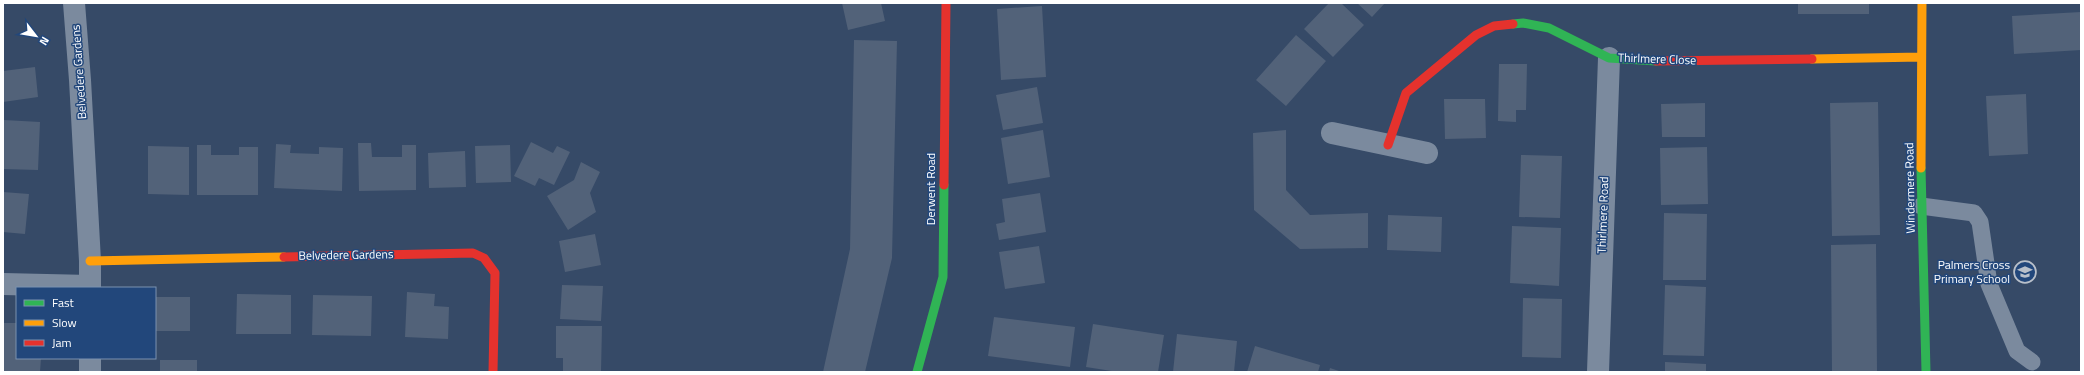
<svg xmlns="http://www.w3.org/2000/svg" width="2084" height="375" viewBox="0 0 2084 375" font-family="'Titillium Web',sans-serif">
<rect width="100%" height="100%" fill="#364a67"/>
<!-- building -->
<path fill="#526279" d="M 842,3 L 881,3 L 885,21 L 848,30 Z
M 1329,3 L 1341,3 L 1364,25 L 1333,57 L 1304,29 Z
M 1357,3 L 1385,3 L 1372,17 Z
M 1798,3 L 1869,3 L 1869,14 L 1798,14 Z
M 1042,6 L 1046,77 L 1001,80 L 997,9 Z
M 2081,12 L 2081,50 L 2014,54 L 2012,16 Z
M 1296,35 L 1326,61 L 1286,106 L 1256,80 Z
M 854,40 L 897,41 L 892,258 L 865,372 L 823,372 L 850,249 Z
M 1499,64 L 1527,64 L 1526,110 L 1516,110 L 1516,122 L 1498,121 Z
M 35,67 L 38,97 L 3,102 L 3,71 Z
M 1037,87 L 1043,123 L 1003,130 L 996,95 Z
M 2026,94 L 2028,154 L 1989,156 L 1986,96 Z
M 1444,99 L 1485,99 L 1486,138 L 1445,139 Z
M 1878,102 L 1880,235 L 1832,236 L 1830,103 Z
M 1705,103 L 1705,137 L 1662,137 L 1661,104 Z
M 4,120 L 40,122 L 38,170 L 3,169 Z
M 1043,130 L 1050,177 L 1008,184 L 1001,138 Z
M 1286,130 L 1286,190 L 1310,215 L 1368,213 L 1368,248 L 1300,249 L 1254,210 L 1253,133 Z
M 531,142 L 553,153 L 557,146 L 570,152 L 554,185 L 539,178 L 535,186 L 514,176 Z
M 358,143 L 371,143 L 372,157 L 402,157 L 402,145 L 416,145 L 416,190 L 359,191 Z
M 276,144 L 291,145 L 290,153 L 319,154 L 319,147 L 343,148 L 342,191 L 274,188 Z
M 197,145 L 211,145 L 211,155 L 239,155 L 239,147 L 258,147 L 258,195 L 197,195 Z
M 510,145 L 511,182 L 476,183 L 475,146 Z
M 148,146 L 189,147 L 189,195 L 148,194 Z
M 1707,147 L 1708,204 L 1661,205 L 1660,148 Z
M 465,151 L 466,187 L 429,188 L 428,153 Z
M 1521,155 L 1562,156 L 1560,218 L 1519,217 Z
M 581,162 L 600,172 L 590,193 L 596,212 L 568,230 L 547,196 L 574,180 Z
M 3,192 L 29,194 L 25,234 L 3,232 Z
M 1040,193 L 1046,232 L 999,240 L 996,224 L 1005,222 L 1002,199 Z
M 1664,213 L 1707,214 L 1706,280 L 1663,280 Z
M 1388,215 L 1442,217 L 1441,252 L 1387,250 Z
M 1512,226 L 1561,228 L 1559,286 L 1510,283 Z
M 595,234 L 601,265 L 565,272 L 559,241 Z
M 1876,244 L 1877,372 L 1832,372 L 1831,245 Z
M 1039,246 L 1045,283 L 1005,289 L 999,252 Z
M 562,285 L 603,286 L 601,321 L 560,319 Z
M 1665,285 L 1706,287 L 1704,356 L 1663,355 Z
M 407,292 L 435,294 L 434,306 L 449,307 L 448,339 L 405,337 Z
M 237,294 L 291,295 L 291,334 L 236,334 Z
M 313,295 L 372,296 L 371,336 L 312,335 Z
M 156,297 L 190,297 L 190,331 L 156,331 Z
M 1523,298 L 1562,299 L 1561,358 L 1522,357 Z
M 994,317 L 1075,327 L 1070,367 L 988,356 Z
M 3,323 L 17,323 L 17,358 L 41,358 L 40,372 L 3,372 Z
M 1093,324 L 1164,335 L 1158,372 L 1118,372 L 1086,367 Z
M 556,326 L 602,326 L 601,372 L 563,372 L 563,358 L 556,358 Z
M 1177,334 L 1237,341 L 1234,372 L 1173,372 Z
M 1255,346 L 1320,365 L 1318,372 L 1247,372 Z
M 160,360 L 197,360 L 197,372 L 160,372 Z
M 1665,362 L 1706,364 L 1706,372 L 1665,372 Z
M 1330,368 L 1342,372 L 1329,372 Z"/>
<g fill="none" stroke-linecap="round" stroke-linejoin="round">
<!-- lane -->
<path stroke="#7b8a9e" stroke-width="17" d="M 1921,206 L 1974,213 L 1980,222 L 1989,284 L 2017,351 L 2032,362"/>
<!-- street -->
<path stroke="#7b8a9e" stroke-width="22" d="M 74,3 L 80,80 L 90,261 L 90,288
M 1332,133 L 1427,153
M 3,284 L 90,286
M 90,358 L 90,372
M 1598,372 L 1609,58"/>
<!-- fast -->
<path stroke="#30b455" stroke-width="9" d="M 1513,24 L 1523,23 L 1549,28 L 1609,58 L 1656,61
M 1921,168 L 1926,372
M 917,372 L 943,277 L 944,185"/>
<!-- slow -->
<path stroke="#ff9f0a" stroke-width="9" d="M 1812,59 L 1921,57
M 1921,168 L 1922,3
M 90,261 L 284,257"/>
<!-- jam -->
<path stroke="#e5322d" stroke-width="9" d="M 1656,61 L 1812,59
M 1388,145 L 1406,93 L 1476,35 L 1494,26 L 1513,24
M 944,185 L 946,3
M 284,257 L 473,253 L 484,258 L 495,273 L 493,372"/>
</g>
<!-- icons -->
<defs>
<g id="school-ring" transform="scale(1.15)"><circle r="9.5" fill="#22477b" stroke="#b9c0ca" stroke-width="1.5"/><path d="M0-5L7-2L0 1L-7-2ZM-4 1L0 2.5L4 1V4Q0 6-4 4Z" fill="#b9c0ca"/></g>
</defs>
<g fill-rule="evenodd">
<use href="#school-ring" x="2025" y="272"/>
</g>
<g text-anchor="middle" stroke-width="3" stroke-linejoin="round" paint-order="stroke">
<!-- street labels -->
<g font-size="12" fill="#fff" stroke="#22477b">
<text transform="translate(1657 59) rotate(2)" y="4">Thirlmere Close</text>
<text transform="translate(79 72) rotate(-94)" y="4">Belvedere Gardens</text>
<text transform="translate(1910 188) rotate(-91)" y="4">Windermere Road</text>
<text transform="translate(931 189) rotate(-90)" y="4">Derwent Road</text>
<text transform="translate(1603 215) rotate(-88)" y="4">Thirlmere Road</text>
<text transform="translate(346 255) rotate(-1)" y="4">Belvedere Gardens</text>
</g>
<!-- poi labels -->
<g font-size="12" fill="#fff" stroke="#22477b" text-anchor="end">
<text x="2010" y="269">Palmers Cross<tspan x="2010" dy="14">Primary School</tspan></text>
</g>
</g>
<!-- border -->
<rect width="2084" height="375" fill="none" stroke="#ffffff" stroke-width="8"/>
<!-- legend -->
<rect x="16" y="287" width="140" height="72" fill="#22477b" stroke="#7a91b0"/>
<rect x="24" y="300" width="20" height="6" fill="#30b455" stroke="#7a91b0"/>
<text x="52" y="307" font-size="12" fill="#ffffff">Fast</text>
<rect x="24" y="320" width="20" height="6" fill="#ff9f0a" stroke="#7a91b0"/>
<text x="52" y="327" font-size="12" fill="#ffffff">Slow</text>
<rect x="24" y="340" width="20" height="6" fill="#e5322d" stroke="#7a91b0"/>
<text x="52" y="347" font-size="12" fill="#ffffff">Jam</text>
<!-- north arrow -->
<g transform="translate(36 36) rotate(121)" stroke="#22477b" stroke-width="3" paint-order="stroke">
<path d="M0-3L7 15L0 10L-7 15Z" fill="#ffffff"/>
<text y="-6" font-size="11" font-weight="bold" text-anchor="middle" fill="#ffffff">N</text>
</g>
</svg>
